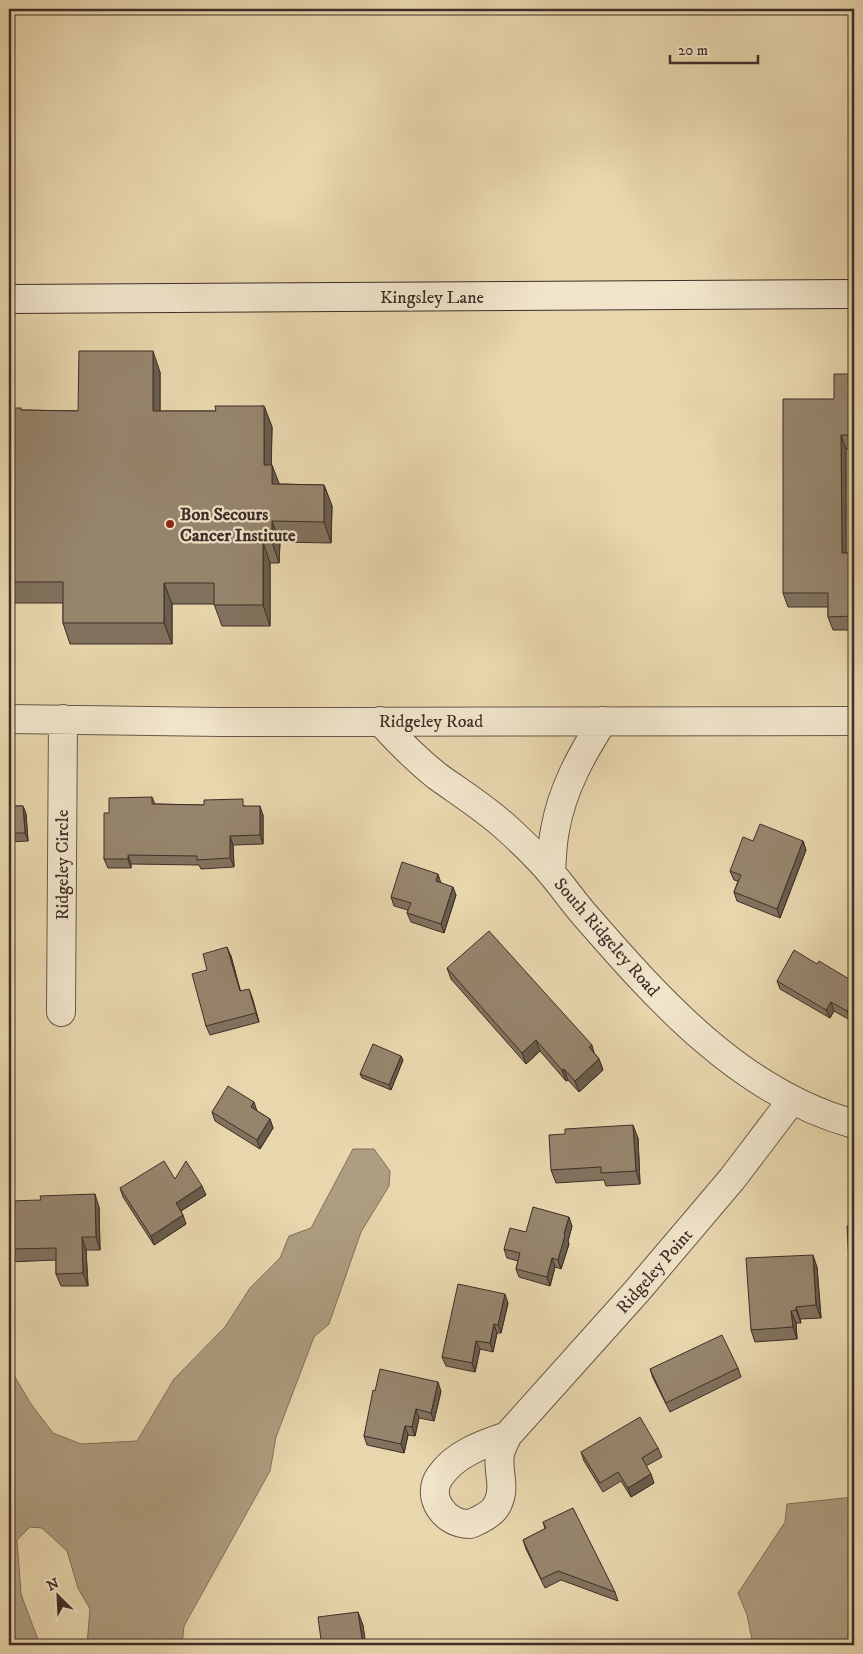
<svg xmlns="http://www.w3.org/2000/svg" width="863" height="1654" viewBox="0 0 863 1654" font-family="'IM FELL DW Pica',serif">
<rect width="100%" height="100%" fill="#e8d6ad"/>
<filter id="stains"><feTurbulence type="fractalNoise" baseFrequency=".004" numOctaves="4"/><feColorMatrix values="0 0 0 0 .2 0 0 0 0 .09 0 0 0 0 .02 0 0 0 .5 -.17"/></filter>
<radialGradient id="worn" r=".72"><stop offset=".6" stop-color="#630" stop-opacity="0"/><stop offset="1" stop-color="#630" stop-opacity=".3"/></radialGradient>
<!-- water -->
<path fill="#ae9d80" stroke="#81715d" d="M 353,1149 L 374,1149 L 390,1171 L 389,1186 L 361,1232 L 329,1324 L 314,1337 L 276,1437 L 270,1471 L 184,1626 L 182,1645 L 87,1645 L 90,1609 L 78,1588 L 67,1551 L 42,1528 L 30,1527 L 17,1540 L 21,1594 L 40,1645 L 9,1645 L 9,1367 L 31,1404 L 53,1433 L 81,1444 L 137,1441 L 174,1379 L 225,1327 L 250,1288 L 280,1258 L 289,1236 L 311,1228 Z
M 854,1497 L 854,1615 L 847,1645 L 753,1645 L 747,1615 L 738,1593 L 785,1522 L 787,1504 Z"/>
<g fill="none" stroke-linecap="round" stroke-linejoin="round">
<!-- street casing -->
<g stroke="#685849" stroke-width="30">
<path id="street" d="M 9,719 L 221,722 L 854,721
M 380,721 C 397,740 417,760 437,776 C 462,794 488,810 510,831 C 524,844 540,859 552,874 C 563,887 572,900 583,913 C 657,998 740,1093 854,1124
M 551,873 C 552,859 552,844 555,830 C 562,790 581,755 603,721
M 61,1012 L 63,719
M 507,1436 L 637,1291 L 732,1179 L 792,1100
M 507,1436 C 505,1442 501,1448 500,1454 C 497,1471 506,1486 498,1503 C 495,1511 487,1516 479,1520 C 476,1521 472,1524 469,1524 C 445,1524 425,1497 440,1476 C 455,1454 483,1444 507,1436 Z"/>
</g>
<!-- secondary casing -->
<g stroke="#3e2e28" stroke-width="30">
<path id="secondary" d="M 9,299 L 854,294"/>
</g>
<!-- street -->
<use href="#street" stroke="#f0e4ca" stroke-width="28"/>
<!-- secondary -->
<use href="#secondary" stroke="#f0e4ca" stroke-width="28"/>
</g>
<!-- wall -->
<path fill="#81725e" stroke="#3e2e28" d="M 160,372 L 160,411 L 216,411 L 264,406 L 272,427 L 271,465 L 279,484 L 324,485 L 332,506 L 331,543 L 280,542 L 279,563 L 270,563 L 270,626 L 222,626 L 214,604 L 172,604 L 172,644 L 70,644 L 63,623 L 63,603 L 9,603 L 9,408 L 22,410 L 78,411 Z
M 854,374 L 854,449 L 846,449 L 846,553 L 854,553 L 854,630 L 833,630 L 828,617 L 828,607 L 788,607 L 783,593 L 834,399 Z
M 152,797 L 155,804 L 245,806 L 263,815 L 263,844 L 233,845 L 234,867 L 201,869 L 199,865 L 131,864 L 131,868 L 108,868 L 104,859 L 109,813 Z
M 9,800 L 14,806 L 23,806 L 26,814 L 28,841 L 9,842 Z
M 753,841 L 803,841 L 806,850 L 780,918 L 737,901 L 734,892 L 738,881 L 734,880 L 730,871 Z
M 441,883 L 456,895 L 444,933 L 411,922 L 407,913 L 408,910 L 394,906 L 391,897 Z
M 231,956 L 240,991 L 252,997 L 259,1022 L 210,1035 L 206,1026 L 207,970 Z
M 817,964 L 854,982 L 854,1013 L 850,1020 L 834,1011 L 830,1018 L 780,989 L 777,981 Z
M 447,968 L 595,1054 L 599,1059 L 603,1070 L 579,1092 L 568,1080 L 566,1081 L 540,1051 L 526,1064 L 451,979 Z
M 403,1060 L 391,1090 L 362,1078 L 360,1074 Z
M 257,1111 L 270,1119 L 273,1128 L 260,1149 L 215,1121 L 212,1112 Z
M 638,1138 L 640,1184 L 606,1186 L 604,1180 L 556,1183 L 551,1170 Z
M 175,1179 L 206,1195 L 181,1211 L 186,1224 L 154,1245 L 123,1197 L 120,1188 Z
M 9,1201 L 99,1207 L 100,1250 L 86,1250 L 88,1286 L 61,1286 L 56,1274 L 56,1260 L 9,1262 Z
M 572,1226 L 568,1241 L 569,1244 L 561,1269 L 555,1267 L 550,1286 L 519,1277 L 516,1269 L 518,1261 L 507,1258 L 504,1249 L 526,1232 Z
M 854,1226 L 854,1271 L 852,1271 L 849,1262 Z
M 817,1267 L 821,1318 L 800,1319 L 801,1323 L 796,1323 L 797,1339 L 755,1342 L 751,1330 Z
M 508,1303 L 501,1333 L 497,1333 L 493,1352 L 480,1349 L 475,1372 L 446,1366 L 442,1357 Z
M 738,1368 L 741,1377 L 670,1412 L 653,1378 L 650,1369 Z
M 375,1391 L 441,1391 L 434,1421 L 419,1418 L 415,1436 L 408,1435 L 404,1453 L 367,1445 L 364,1436 Z
M 658,1448 L 662,1457 L 646,1466 L 654,1483 L 631,1497 L 621,1481 L 603,1492 L 584,1461 L 581,1452 Z
M 543,1522 L 615,1592 L 618,1601 L 561,1580 L 545,1588 L 526,1549 L 523,1540 L 545,1529 Z"/>
<!-- shaded-wall -->
<path fill="#695d4c" stroke="#3e2e28" d="M 153,351 L 160,372 L 160,432 L 153,411 Z
M 264,406 L 272,427 L 271,486 L 264,465 Z
M 841,435 L 846,449 L 846,567 L 842,553 Z
M 272,465 L 280,486 L 272,484 Z
M 324,485 L 332,506 L 331,543 L 324,522 Z
M 272,521 L 280,542 L 279,563 L 272,542 Z
M 263,542 L 270,563 L 270,626 L 263,605 Z
M 164,583 L 172,604 L 172,644 L 164,623 Z
M 23,806 L 26,814 L 28,841 L 25,833 Z
M 260,806 L 263,815 L 263,844 L 260,835 Z
M 230,836 L 233,845 L 234,867 L 230,858 Z
M 803,841 L 806,850 L 780,918 L 777,909 Z
M 128,855 L 131,864 L 131,868 L 128,859 Z
M 438,874 L 441,883 L 436,881 Z
M 453,887 L 456,895 L 444,933 L 441,924 Z
M 227,947 L 231,956 L 243,1000 L 240,991 Z
M 249,989 L 252,997 L 259,1022 L 256,1013 Z
M 854,998 L 854,1013 L 850,1020 L 847,1011 Z
M 831,1002 L 834,1011 L 830,1018 L 826,1010 Z
M 536,1040 L 540,1051 L 526,1064 L 522,1053 Z
M 592,1045 L 595,1056 L 589,1047 Z
M 401,1056 L 403,1060 L 391,1090 L 389,1085 Z
M 599,1059 L 603,1070 L 579,1092 L 575,1081 Z
M 564,1069 L 568,1080 L 566,1081 L 562,1070 Z
M 254,1102 L 257,1111 L 254,1116 L 251,1107 Z
M 270,1119 L 273,1128 L 260,1149 L 257,1140 Z
M 633,1125 L 638,1138 L 640,1184 L 636,1171 Z
M 202,1186 L 206,1195 L 179,1212 L 176,1203 Z
M 95,1194 L 99,1207 L 100,1250 L 96,1237 Z
M 183,1215 L 186,1224 L 154,1245 L 151,1236 Z
M 569,1217 L 572,1226 L 568,1241 L 569,1244 L 561,1269 L 558,1260 L 564,1234 Z
M 82,1237 L 86,1250 L 88,1286 L 83,1273 Z
M 813,1255 L 817,1267 L 821,1318 L 816,1305 Z
M 552,1258 L 555,1267 L 550,1286 L 547,1277 Z
M 505,1294 L 508,1303 L 501,1333 L 498,1325 Z
M 796,1307 L 800,1319 L 801,1323 L 796,1310 Z
M 791,1311 L 796,1323 L 797,1339 L 793,1327 Z
M 494,1324 L 497,1333 L 493,1352 L 490,1343 Z
M 476,1341 L 480,1349 L 475,1372 L 472,1363 Z
M 438,1382 L 441,1391 L 434,1421 L 431,1413 Z
M 416,1409 L 419,1418 L 415,1436 L 412,1427 Z
M 405,1426 L 408,1435 L 404,1453 L 401,1444 Z
M 651,1474 L 654,1483 L 631,1497 L 628,1488 Z
M 358,1612 L 363,1625 L 366,1645 L 363,1645 Z"/>
<!-- building -->
<path fill="#96856d" stroke="#3e2e28" d="M 79,351 L 153,351 L 153,411 L 216,411 L 215,406 L 264,406 L 264,465 L 272,465 L 272,484 L 324,485 L 324,522 L 272,521 L 272,542 L 263,542 L 263,605 L 214,605 L 214,583 L 164,583 L 164,623 L 63,623 L 63,582 L 9,582 L 9,408 L 21,408 L 21,410 L 78,411 Z
M 834,374 L 854,374 L 854,435 L 841,435 L 842,553 L 854,553 L 854,616 L 828,617 L 828,593 L 783,593 L 783,399 L 834,399 Z
M 152,797 L 152,804 L 204,805 L 204,800 L 243,799 L 243,806 L 260,806 L 260,835 L 230,836 L 230,858 L 197,860 L 197,856 L 128,855 L 128,859 L 104,859 L 104,813 L 109,813 L 109,798 Z
M 9,800 L 12,800 L 12,806 L 23,806 L 25,833 L 9,833 Z
M 760,824 L 803,841 L 777,909 L 734,892 L 741,875 L 730,871 L 743,837 L 753,841 Z
M 402,862 L 438,874 L 436,881 L 453,887 L 441,924 L 407,913 L 411,903 L 391,897 Z
M 489,931 L 592,1045 L 589,1047 L 599,1059 L 575,1081 L 564,1069 L 562,1070 L 536,1040 L 522,1053 L 447,968 Z
M 227,947 L 240,991 L 249,989 L 256,1013 L 206,1026 L 192,974 L 207,970 L 203,954 Z
M 794,950 L 817,964 L 819,961 L 854,982 L 854,998 L 847,1011 L 831,1002 L 826,1010 L 777,981 Z
M 373,1044 L 401,1056 L 389,1085 L 360,1074 Z
M 228,1086 L 254,1102 L 251,1107 L 270,1119 L 257,1140 L 212,1112 Z
M 633,1125 L 636,1171 L 601,1173 L 601,1167 L 551,1170 L 549,1135 L 565,1134 L 565,1129 Z
M 164,1161 L 175,1179 L 186,1161 L 202,1186 L 176,1203 L 183,1215 L 151,1236 L 120,1188 Z
M 95,1194 L 96,1237 L 82,1237 L 83,1273 L 56,1274 L 56,1248 L 9,1249 L 9,1201 L 41,1200 L 40,1196 Z
M 533,1207 L 569,1217 L 564,1234 L 565,1235 L 558,1260 L 552,1258 L 547,1277 L 516,1269 L 520,1253 L 504,1249 L 510,1228 L 526,1232 Z
M 847,1226 L 854,1226 L 854,1262 L 849,1262 Z
M 813,1255 L 816,1305 L 796,1307 L 796,1310 L 791,1311 L 793,1327 L 751,1330 L 746,1258 Z
M 458,1284 L 505,1294 L 498,1325 L 494,1324 L 490,1343 L 476,1341 L 472,1363 L 442,1357 Z
M 722,1335 L 738,1368 L 666,1403 L 650,1369 Z
M 380,1369 L 438,1382 L 431,1413 L 416,1409 L 412,1427 L 405,1426 L 401,1444 L 364,1436 L 373,1390 L 375,1391 Z
M 640,1417 L 658,1448 L 642,1458 L 651,1474 L 628,1488 L 618,1472 L 600,1483 L 581,1452 Z
M 573,1508 L 615,1592 L 558,1571 L 541,1579 L 523,1540 L 546,1528 L 543,1522 Z
M 358,1612 L 363,1645 L 278,1645 L 321,1640 L 318,1617 Z"/>
<!-- markers -->
<circle fill="#8f2418" stroke="#f0e4ca" stroke-width="2" cx="170" cy="524" r="5"/>
<g text-anchor="middle" stroke-width="4.5" stroke-linejoin="round" paint-order="stroke">
<!-- street labels -->
<g font-size="18" fill="#3e2e28" stroke="#f0e4ca">
<text x="432" y="303">Kingsley Lane</text>
<text x="431" y="727">Ridgeley Road</text>
<text transform="translate(62 865) rotate(-90)" y="6">Ridgeley Circle</text>
<text transform="translate(607 937) rotate(49)" y="6">South Ridgeley Road</text>
<text transform="translate(654 1271) rotate(-49)" y="6">Ridgeley Point</text>
</g>
<!-- poi labels -->
<g font-size="18" font-weight="bold" fill="#3e2e28" stroke="#f0e4ca" text-anchor="start">
<text x="180" y="520">Bon Secours<tspan x="180" dy="21">Cancer Institute</tspan></text>
</g>
</g>
<!-- margin -->
<rect width="863" height="1654" fill="none" stroke="#e8d6ad" stroke-width="30"/>
<rect x="10" y="10" width="843" height="1634" fill="none" stroke="#3e2e28" stroke-width="2.5"/>
<rect x="15" y="15" width="833" height="1624" fill="none" stroke="#3e2e28"/>
<!-- north arrow -->
<g transform="translate(58 1596) rotate(336)" stroke="#f0e4ca" stroke-width="4" paint-order="stroke">
<path d="M0-4L9 19L0 12L-9 19Z" fill="#3e2e28"/>
<text y="-8" font-size="14" font-weight="bold" text-anchor="middle" fill="#3e2e28">N</text>
</g>
<!-- scale -->
<path d="M670 55v8h88v-8" fill="none" stroke="#3e2e28" stroke-width="2.5"/>
<text x="678" y="55" font-size="15" fill="#3e2e28" stroke="#f0e4ca" stroke-width="4" paint-order="stroke">20 m</text>
<rect width="100%" height="100%" filter="url(#stains)"/>
<rect width="100%" height="100%" fill="url(#worn)"/>
</svg>
